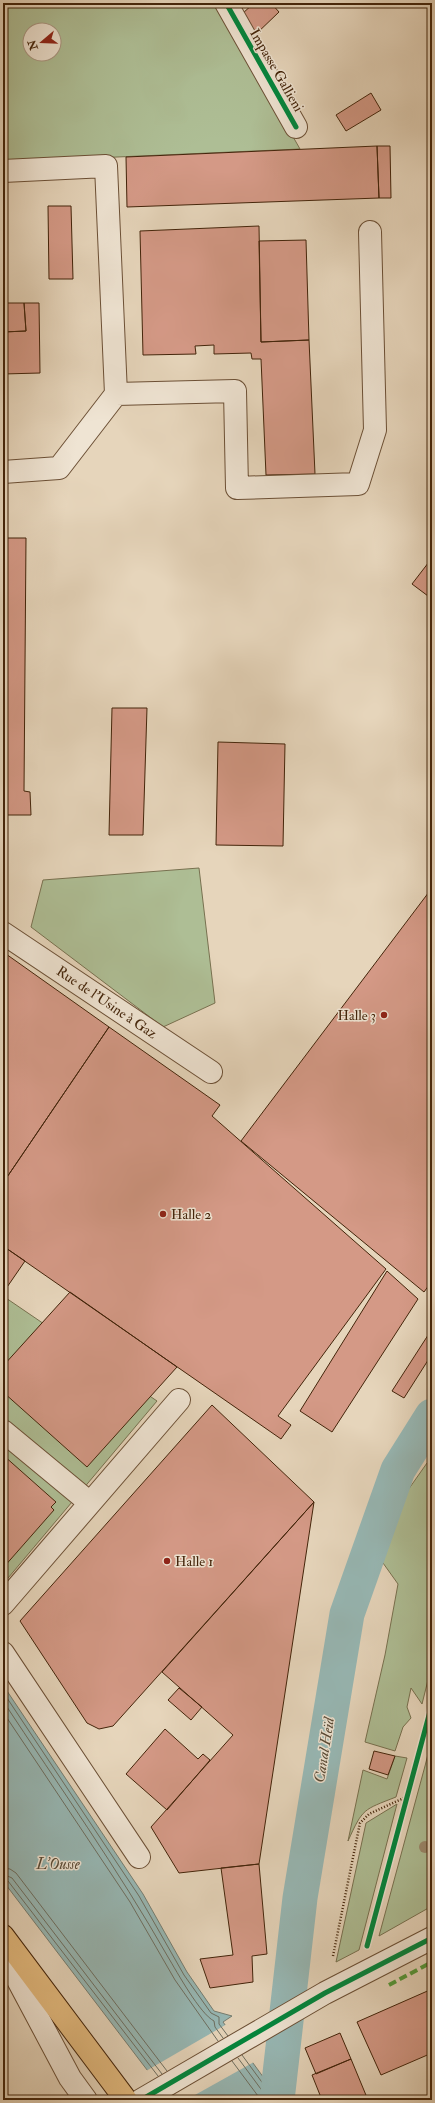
<svg xmlns="http://www.w3.org/2000/svg" width="435" height="2103" viewBox="0 0 435 2103" font-family="'IM FELL Double Pica',serif">
<rect width="100%" height="100%" fill="#e6d5bb"/>
<filter id="stains"><feTurbulence type="fractalNoise" baseFrequency=".005" numOctaves="4"/><feColorMatrix values="0 0 0 0 .2 0 0 0 0 .09 0 0 0 0 .02 0 0 0 .5 -.17"/></filter>
<radialGradient id="worn" r=".72"><stop offset=".6" stop-color="#630" stop-opacity="0"/><stop offset="1" stop-color="#630" stop-opacity=".3"/></radialGradient>
<!-- green -->
<path fill="#aebe95" stroke="#787150" fill-rule="evenodd" d="M 3,3 L 217,3 L 300,149 L 3,162 ZM 30,30 L 54,30 L 54,54 L 30,54 Z
M 199,868 L 215,1003 L 163,1027 L 31,927 L 43,880 Z
M 3,1296 L 157,1401 L 3,1584 Z
M 432,1459 L 432,1664 L 422,1704 L 411,1688 L 407,1707 L 411,1718 L 403,1727 L 395,1751 L 365,1742 L 385,1655 L 398,1584 L 378,1556 L 401,1500 L 427,1463 Z
M 432,1738 L 432,1906 L 379,1936 L 425,1766 Z
M 395,1756 L 407,1758 L 396,1797 C 363,1810 363,1808 348,1841 L 363,1770 L 387,1779 Z
M 397,1804 L 359,1950 L 336,1962 L 366,1823 Z"/>
<!-- water -->
<path fill="#97b8b5" stroke="#757d71" d="M 3,1685 L 143,1894 L 187,1972 L 214,2011 L 232,2016 L 223,2022 L 280,2100 L 170,2100 L 3,1881 Z"/>
<!-- pier -->
<path fill="#e6d5bb" d="M 227,2024 L 254,2062 L 186,2100 L 168,2100 L 146,2071 Z"/>
<g fill="none" stroke-linecap="round" stroke-linejoin="round">
<!-- shore -->
<path stroke="#6d6e60" stroke-width="1" d="M 3,1692 L 139,1896 L 184,1975 L 211,2013 L 219,2017 L 219,2024 L 228,2036
M 3,1701 C 59,1786 118,1869 168,1957 C 177,1972 200,2014 214,2021 L 215,2027 L 223,2038
M 3,1712 L 130,1902 L 175,1980 L 218,2041
M 3,1868 L 10,1869 L 16,1873 L 167,2071
M 3,1874 L 12,1878 L 162,2074
M 3,1879 L 8,1881 L 158,2076
M 242,2055 L 275,2100
M 238,2058 L 269,2100
M 232,2061 L 261,2100"/>
<!-- canal -->
<path stroke="#97b8b5" stroke-width="35" d="M 277,2100 L 300,1898 L 347,1614 L 398,1470 L 432,1416"/>
</g>
<!-- building -->
<path fill="#d49986" stroke="#43240a" d="M 254,3 L 271,3 L 279,12 L 254,36 L 242,14 Z
M 371,93 L 381,110 L 346,131 L 336,115 Z
M 377,146 L 390,146 L 391,198 L 379,198 Z
M 377,146 L 379,198 L 127,207 L 126,157 Z
M 48,206 L 71,206 L 73,279 L 49,279 Z
M 259,226 L 261,342 L 309,340 L 315,474 L 266,475 L 261,359 L 252,359 L 251,353 L 214,354 L 214,345 L 195,346 L 196,354 L 143,355 L 140,231 Z
M 306,240 L 309,340 L 261,342 L 259,241 Z
M 3,303 L 24,303 L 26,331 L 3,332 Z
M 24,303 L 39,303 L 40,373 L 3,374 L 3,332 L 26,331 Z
M 3,538 L 26,538 L 24,791 L 30,792 L 31,815 L 3,815 Z
M 432,558 L 432,599 L 412,584 Z
M 112,708 L 147,708 L 143,835 L 109,835 Z
M 218,742 L 285,744 L 283,846 L 216,845 Z
M 432,888 L 432,1281 L 424,1292 L 241,1141 Z
M 6,954 L 109,1027 L 3,1183 L 3,957 Z
M 109,1027 L 220,1105 L 212,1116 L 386,1269 L 278,1416 L 291,1425 L 281,1439 L 3,1246 L 3,1183 Z
M 3,1246 L 25,1261 L 3,1293 Z
M 387,1271 L 418,1299 L 332,1432 L 300,1411 Z
M 70,1292 L 177,1367 L 87,1467 L 3,1392 L 3,1366 Z
M 432,1329 L 432,1354 L 404,1398 L 392,1391 Z
M 212,1405 L 314,1502 L 113,1726 L 99,1729 L 87,1723 L 20,1621 Z
M 3,1455 L 56,1502 L 51,1507 L 54,1510 L 3,1568 Z
M 314,1502 L 259,1864 L 179,1873 L 151,1827 L 233,1735 L 162,1672 Z
M 179,1688 L 202,1707 L 191,1720 L 168,1700 Z
M 165,1729 L 198,1759 L 203,1754 L 210,1760 L 167,1810 L 126,1774 Z
M 374,1751 L 395,1756 L 388,1775 L 369,1769 Z
M 259,1864 L 267,1954 L 252,1956 L 253,1982 L 210,1988 L 200,1959 L 233,1955 L 221,1868 Z
M 432,1989 L 432,2053 L 381,2075 L 357,2022 Z
M 340,2033 L 351,2059 L 316,2074 L 305,2048 Z
M 351,2059 L 368,2100 L 322,2100 L 312,2075 Z"/>
<g fill="none" stroke-linecap="round" stroke-linejoin="round">
<!-- minor casing -->
<g stroke="#6c5036" stroke-width="24">
<path id="minor" d="M 226,3 L 296,127
M 3,171 L 106,166 L 116,394
M 3,472 L 59,468 L 116,394 L 235,391 L 237,488 L 358,484 L 375,430 L 370,232
M 3,933 L 211,1072
M 3,1431 L 90,1503
M 3,1604 L 179,1400
M 3,1653 L 139,1857
M 3,1952 L 70,2078 L 86,2100
M 141,2100 L 325,1993 L 432,1938"/>
</g>
<!-- major casing -->
<g stroke="#43240a" stroke-width="24">
<path id="major" d="M 3,1936 L 126,2100"/>
</g>
<!-- path -->
<path stroke="#43240a" stroke-width="2.5" stroke-dasharray="1 2" stroke-linecap="butt" d="M 333,1956 L 360,1823 L 369,1814 L 408,1796"/>
<!-- minor -->
<use href="#minor" stroke="#efe4d3" stroke-width="22"/>
<!-- major -->
<use href="#major" stroke="#e3ba7e" stroke-width="22"/>
<!-- quiet -->
<path stroke="#549b3b" stroke-width="4" stroke-dasharray="8 4" stroke-linecap="butt" d="M 389,1985 L 432,1962"/>
<!-- cycleway casing -->
<g stroke="#efe4d3" stroke-width="8">
<path id="cycleway" d="M 226,3 L 296,127
M 367,1946 L 432,1704
M 141,2100 L 325,1993 L 432,1938"/>
</g>
<!-- cycleway -->
<use href="#cycleway" stroke="#00873e" stroke-width="5"/>
</g>
<!-- trees -->
<circle fill="#9b896d" cx="425" cy="1847" r="6"/>
<!-- markers -->
<g fill="#8f2418" stroke="#efe4d3" stroke-width="1.5">
<circle cx="384" cy="1015" r="4"/>
<circle cx="163" cy="1214" r="4"/>
<circle cx="167" cy="1561" r="4"/>
</g>
<g text-anchor="middle" stroke-width="3" stroke-linejoin="round" paint-order="stroke">
<!-- street labels -->
<g font-size="14" fill="#43240a" stroke="#efe4d3">
<text transform="translate(277 70) rotate(60)" y="5">Impasse Gallieni</text>
<text transform="translate(107 1002) rotate(34)" y="5">Rue de l'Usine à Gaz</text>
</g>
<!-- poi labels -->
<g font-size="14" fill="#43240a" stroke="#efe4d3" text-anchor="start">
<text x="376" y="1020" text-anchor="end">Halle 3</text>
<text x="171" y="1219">Halle 2</text>
<text x="175" y="1566">Halle 1</text>
</g>
<!-- water labels -->
<g font-size="15" font-style="italic" fill="#584935" stroke="#efe4d3">
<text transform="translate(324 1750) rotate(-81)" y="5">Canal Heïd</text>
<text x="58" y="1869">L'Ousse</text>
</g>
</g>
<!-- margin -->
<rect width="435" height="2103" fill="none" stroke="#e6d5bb" stroke-width="16"/>
<rect x="4" y="4" width="427" height="2095" fill="none" stroke="#43240a" stroke-width="2"/>
<rect x="8" y="8" width="419" height="2087" fill="none" stroke="#43240a"/>
<!-- north arrow -->
<g transform="translate(42 42) rotate(251)"><circle r="19" fill="#efe4d3" stroke="#aa9783"/>
<path d="M0-3L7 15L0 10L-7 15Z" fill="#8f2418"/>
<text y="-6" font-size="11" font-weight="bold" text-anchor="middle" fill="#43240a">N</text>
</g>
<rect width="100%" height="100%" filter="url(#stains)"/>
<rect width="100%" height="100%" fill="url(#worn)"/>
</svg>
